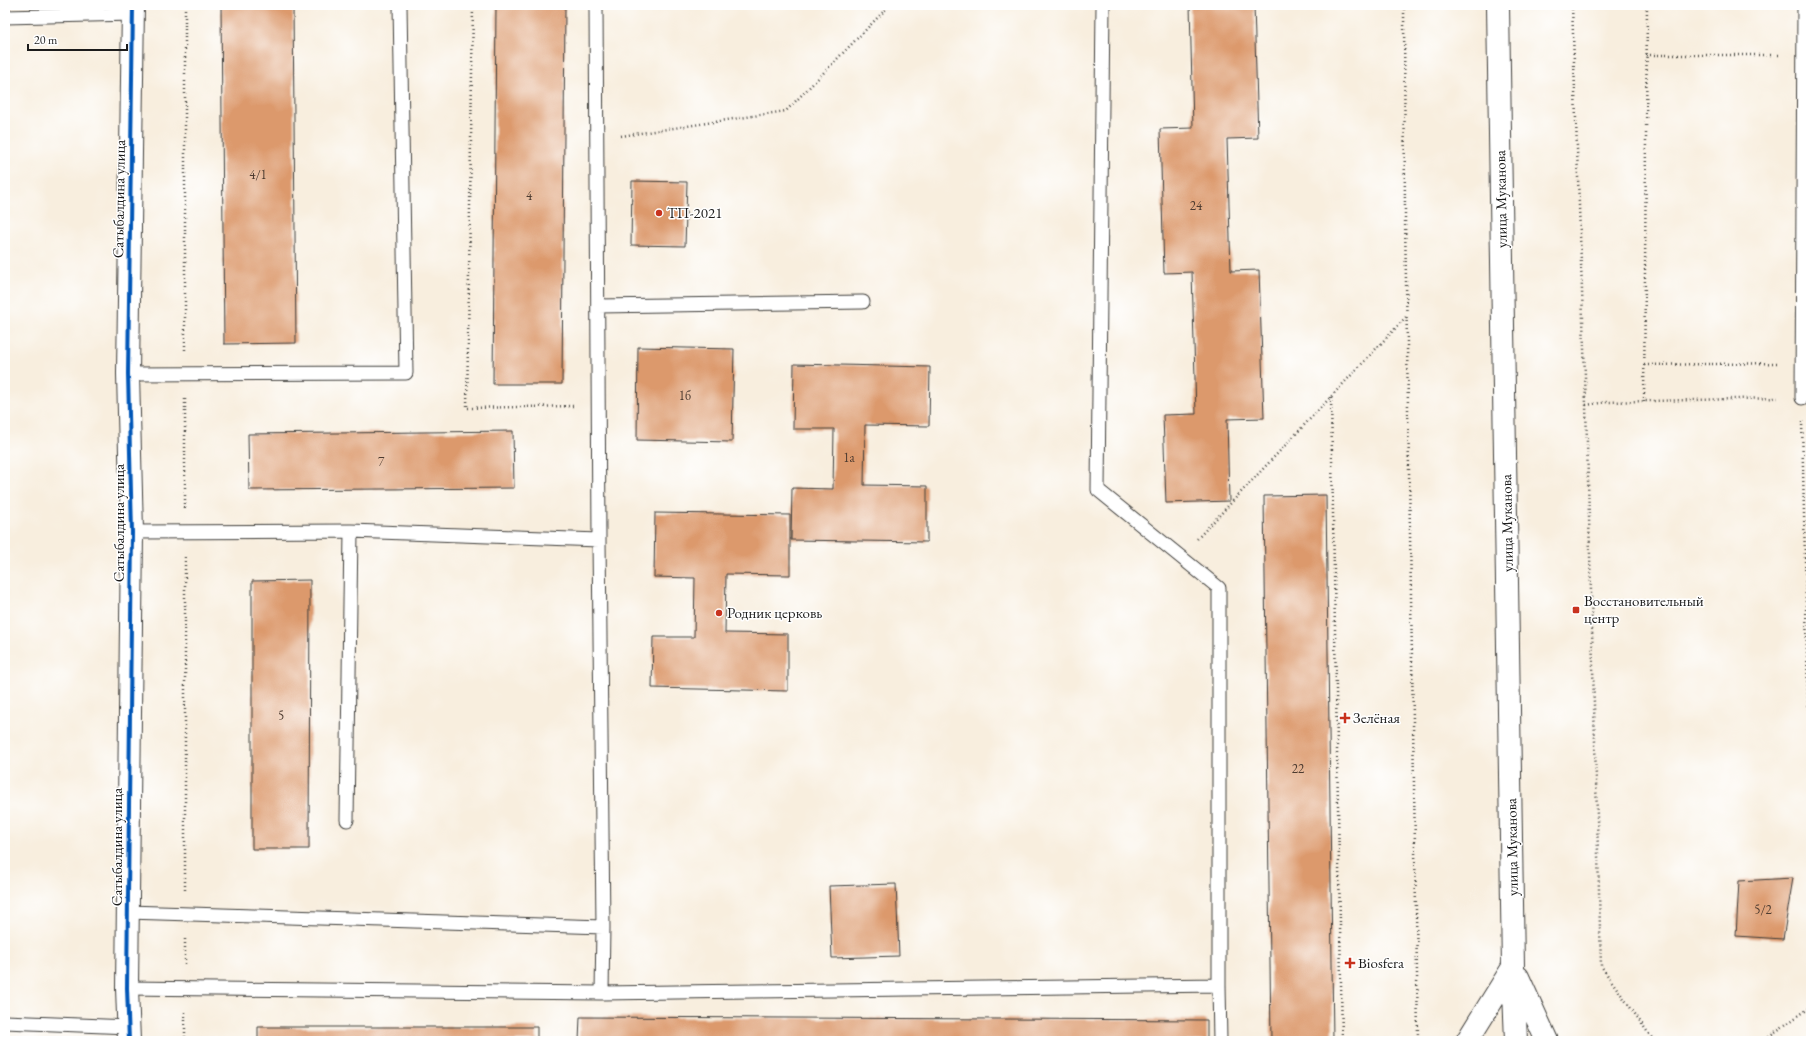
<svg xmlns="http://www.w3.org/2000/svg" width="1816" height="1046" viewBox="0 0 1816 1046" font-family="'EB Garamond',serif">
<rect width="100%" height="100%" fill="#fff"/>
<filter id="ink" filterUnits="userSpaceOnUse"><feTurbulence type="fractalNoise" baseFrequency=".025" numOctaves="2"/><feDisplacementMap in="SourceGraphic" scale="8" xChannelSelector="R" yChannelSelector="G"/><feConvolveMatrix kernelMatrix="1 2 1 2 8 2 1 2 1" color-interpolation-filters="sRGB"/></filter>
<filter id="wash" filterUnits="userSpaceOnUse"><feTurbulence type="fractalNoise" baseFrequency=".012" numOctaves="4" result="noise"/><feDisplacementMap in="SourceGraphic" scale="16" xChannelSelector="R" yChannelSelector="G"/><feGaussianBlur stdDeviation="0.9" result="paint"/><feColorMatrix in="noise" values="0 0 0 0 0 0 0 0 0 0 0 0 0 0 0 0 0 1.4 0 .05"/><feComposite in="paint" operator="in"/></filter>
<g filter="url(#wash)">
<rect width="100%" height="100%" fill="#f8eede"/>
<g id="blocks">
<!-- building -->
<path fill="#dc996c" d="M 221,5 L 293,5 L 296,343 L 224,344 Z
M 496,5 L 565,5 L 562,384 L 493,384 Z
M 1190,5 L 1254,5 L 1258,138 L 1227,139 L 1231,271 L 1259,270 L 1264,418 L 1227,419 L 1229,501 L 1166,503 L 1163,415 L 1196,414 L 1192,272 L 1164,273 L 1160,129 L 1193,128 Z
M 632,181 L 687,182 L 685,246 L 631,245 Z
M 638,347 L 734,349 L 732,442 L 637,440 Z
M 794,364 L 930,367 L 929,426 L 865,425 L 864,485 L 927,486 L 927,542 L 791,540 L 792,488 L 833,489 L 834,429 L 793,429 Z
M 513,431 L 514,488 L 249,490 L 248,434 Z
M 1326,495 L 1333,1041 L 1271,1041 L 1264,496 Z
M 655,513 L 790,515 L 790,575 L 726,574 L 725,633 L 788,634 L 788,691 L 652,688 L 653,637 L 694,637 L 695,578 L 654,577 Z
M 310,580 L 309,849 L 252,849 L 252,581 Z
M 1793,878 L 1783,939 L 1736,936 L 1739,881 Z
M 896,884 L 899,956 L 832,958 L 829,886 Z
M 580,1017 L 1207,1020 L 1207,1041 L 579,1041 Z
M 258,1027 L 537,1027 L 537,1041 L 258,1041 Z"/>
</g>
</g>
<g filter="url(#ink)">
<use href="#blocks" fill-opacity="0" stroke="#3d3c39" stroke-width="1"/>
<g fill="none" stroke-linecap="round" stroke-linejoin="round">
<!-- lane casing -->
<g stroke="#3d3c39" stroke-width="15">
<path id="lane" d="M 596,5 L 599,540
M 1103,5 L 1098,490 L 1219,588 L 1219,985
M 5,17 L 133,14
M 598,306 L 863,302
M 128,374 L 406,373 L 400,5
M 1802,398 L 1804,5
M 132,532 L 351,531 L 599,540 L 603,927 L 602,993
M 347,820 L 351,531
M 128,912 L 603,927
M 127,988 L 602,993 L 1219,985 L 1220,1041
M 5,1022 L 129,1027"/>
</g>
<!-- secondary casing -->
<g stroke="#3d3c39" stroke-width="24">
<path id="secondary" d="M 1498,5 L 1513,967 L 1516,1041
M 1518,977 L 1547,1041
M 129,1041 L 127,988 L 132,532 L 128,374 L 133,5
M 1467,1041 L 1513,967"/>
</g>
<!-- path -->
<path stroke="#3d3c39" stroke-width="2.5" stroke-dasharray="1 3" stroke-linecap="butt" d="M 473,5 L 467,408 L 574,406
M 1404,5 L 1405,219 L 1418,1037 L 1415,1041
M 1572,5 L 1586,405 L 1601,966 L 1654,1041
M 1646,55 L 1780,55
M 621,136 L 786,111 L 890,5
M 185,350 L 185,5
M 1644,365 L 1779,363
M 1331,397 L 1342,1041
M 1644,402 L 1647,5
M 1586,405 L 1607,402 L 1778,398
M 1802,421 L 1811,838
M 185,508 L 185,397
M 1197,539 L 1406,317
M 185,890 L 185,555
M 185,964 L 185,937
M 185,1041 L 185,1011
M 1762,1041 L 1811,1007"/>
<!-- lane -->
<use href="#lane" stroke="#fff" stroke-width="13"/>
<!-- secondary -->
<use href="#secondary" stroke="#fff" stroke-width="22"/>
<!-- cycleway casing -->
<g stroke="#fff" stroke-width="6">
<path id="cycleway" d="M 129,1041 L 127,988 L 132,532 L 128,374 L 133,5"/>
</g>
<!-- cycleway -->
<use href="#cycleway" stroke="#0057b8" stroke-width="4"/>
</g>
</g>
<!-- markers -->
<g fill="#c8321e" stroke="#fff" stroke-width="1.5">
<circle cx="659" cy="213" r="4"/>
<rect x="1572" y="606" width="8" height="8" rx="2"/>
<circle cx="719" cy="613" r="4"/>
<path d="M1343 712h4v4h4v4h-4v4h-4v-4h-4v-4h4z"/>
<path d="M1348 957h4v4h4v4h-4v4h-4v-4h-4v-4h4z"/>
</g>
<g text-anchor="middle" stroke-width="3" stroke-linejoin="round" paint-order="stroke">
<!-- number labels -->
<g font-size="13" fill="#4c3b30">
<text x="258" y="179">4/1</text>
<text x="529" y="200">4</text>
<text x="1196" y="210">24</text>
<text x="685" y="400">1б</text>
<text x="849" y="462">1а</text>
<text x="381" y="466">7</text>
<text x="281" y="720">5</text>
<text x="1298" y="773">22</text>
<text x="1763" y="914">5/2</text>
</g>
<!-- street labels -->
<g font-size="15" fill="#1c1c1c" stroke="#fff">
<text transform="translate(119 199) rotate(-89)" y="5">Сатыбалдина улица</text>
<text transform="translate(1501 199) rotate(-91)" y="5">улица Муканова</text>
<text transform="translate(119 523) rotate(-90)" y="5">Сатыбалдина улица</text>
<text transform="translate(1507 523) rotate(-91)" y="5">улица Муканова</text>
<text transform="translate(117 847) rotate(-90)" y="5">Сатыбалдина улица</text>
<text transform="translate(1512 847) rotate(-91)" y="5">улица Муканова</text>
</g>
<!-- poi labels -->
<g font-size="15" fill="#1c1c1c" stroke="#fff" text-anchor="start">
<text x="667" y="218">ТП-2021</text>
<text x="1584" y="606">Восстановительный<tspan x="1584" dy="17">центр</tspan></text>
<text x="727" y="618">Родник церковь</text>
<text x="1353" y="723">Зелёная</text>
<text x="1358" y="968">Biosfera</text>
</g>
</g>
<!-- margin -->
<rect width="1816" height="1046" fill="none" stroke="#fff" stroke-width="20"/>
<!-- scale -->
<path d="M28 44v6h99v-6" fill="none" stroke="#1c1c1c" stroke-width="2"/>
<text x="34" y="44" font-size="12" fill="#1c1c1c" stroke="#ffffff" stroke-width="3" paint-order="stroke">20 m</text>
</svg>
